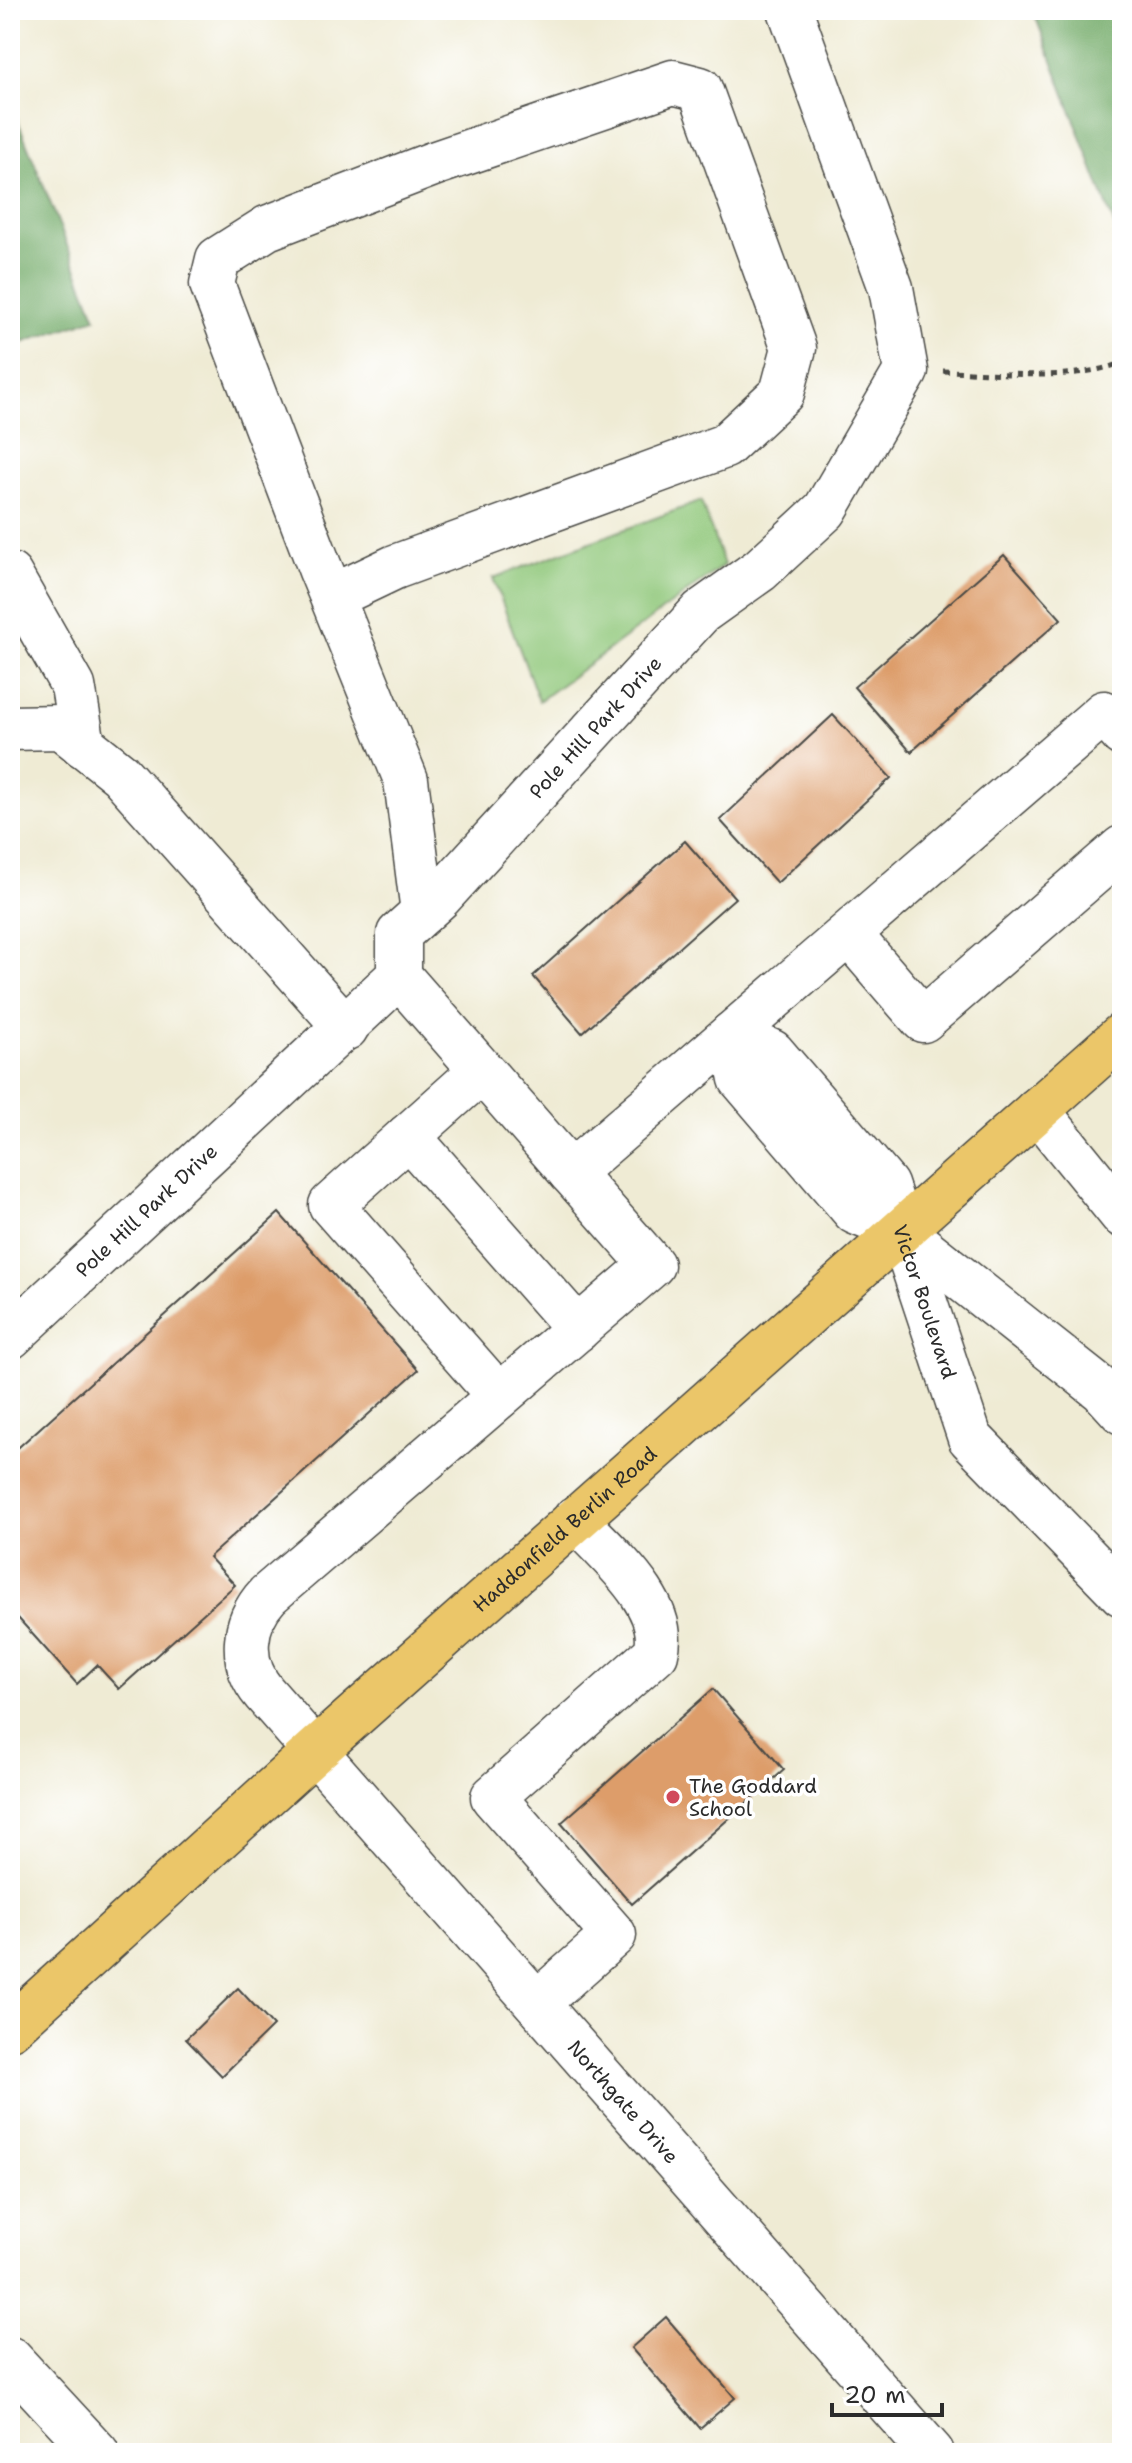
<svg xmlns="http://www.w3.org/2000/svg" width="1132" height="2463" viewBox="0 0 1132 2463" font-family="'Shantell Sans',sans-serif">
<rect width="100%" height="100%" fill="#fff"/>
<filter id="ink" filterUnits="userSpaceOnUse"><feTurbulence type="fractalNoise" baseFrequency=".0125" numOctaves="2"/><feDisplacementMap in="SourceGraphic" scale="16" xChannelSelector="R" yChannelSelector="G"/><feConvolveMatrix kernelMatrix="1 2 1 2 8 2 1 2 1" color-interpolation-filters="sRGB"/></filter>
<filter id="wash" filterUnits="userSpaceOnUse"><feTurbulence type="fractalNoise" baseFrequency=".006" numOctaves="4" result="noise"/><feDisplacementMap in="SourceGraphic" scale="32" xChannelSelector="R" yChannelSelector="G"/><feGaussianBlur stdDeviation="1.8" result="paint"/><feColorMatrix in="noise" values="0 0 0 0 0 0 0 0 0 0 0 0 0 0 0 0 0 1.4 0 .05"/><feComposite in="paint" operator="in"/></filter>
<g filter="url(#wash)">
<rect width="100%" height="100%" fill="#efebd4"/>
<!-- green -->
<path fill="#91c87b" stroke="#5e7a53" stroke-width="2" d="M 701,501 L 724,565 L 539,701 L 493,578 Z"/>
<!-- forest -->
<path fill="#74ac6b" stroke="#506c4b" stroke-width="2" d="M 1033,10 L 1122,10 L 1122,245 Z
M 10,101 L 96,318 L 10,347 Z"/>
<g id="blocks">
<!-- building -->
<path fill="#dd9d6b" d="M 1004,555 L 1061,619 L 911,752 L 854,687 Z
M 833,715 L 891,778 L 777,883 L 720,820 Z
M 685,841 L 735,898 L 582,1033 L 533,976 Z
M 279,1213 L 418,1370 L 209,1557 L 235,1585 L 119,1689 L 97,1665 L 77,1684 L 10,1609 L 10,1455 Z
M 713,1689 L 784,1770 L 632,1904 L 561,1823 Z
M 238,1988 L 273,2026 L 222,2076 L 186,2039 Z
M 666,2317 L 735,2398 L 700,2428 L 631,2348 Z"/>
</g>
</g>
<g filter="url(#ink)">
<use href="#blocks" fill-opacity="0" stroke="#484844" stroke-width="2"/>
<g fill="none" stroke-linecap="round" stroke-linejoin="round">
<!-- minor casing -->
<g stroke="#484844" stroke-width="47">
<g id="minor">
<path d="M 10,575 L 73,686 L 83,745"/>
<path d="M 332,597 L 395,567 L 725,446 L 782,393 L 794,348 L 700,89 L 673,82 L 433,164 L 267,228 L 218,259 L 212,284 L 320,568 L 332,597 L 406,780 L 423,912"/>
<path d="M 10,728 L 61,727 L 120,774 L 346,1028"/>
<path d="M 849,934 L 923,1020 L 1122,848"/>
<path id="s1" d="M 399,976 L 652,1265 L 268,1595 C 242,1623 239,1663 264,1693 L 932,2453"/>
<path id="s2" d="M 732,1034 L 772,1052 L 886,1185 L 970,1438 L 1122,1594"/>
<path d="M 732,1034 L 741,1079 L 855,1212 L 901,1231 L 1102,1390 L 1122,1412"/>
<path d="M 481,1071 L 331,1205 L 499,1396"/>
<path d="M 1037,1110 L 1122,1215"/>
<path d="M 408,1136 L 578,1329"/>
<path d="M 571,1173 L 1104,713 L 1122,734"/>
<path id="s3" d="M 10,1337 L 399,976 L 399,934 L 440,897 L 701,612 L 760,570 L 825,510 L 906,371 L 891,288 L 790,10"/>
<path d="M 537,2003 L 614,1935 L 493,1797 L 656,1653 C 670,1604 605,1552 575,1519"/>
<path d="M 10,2359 L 97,2453"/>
</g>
</g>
<!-- major casing -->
<g stroke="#484844" stroke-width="47">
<g id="major">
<path id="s4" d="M 10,2028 L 316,1750 L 1122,1035"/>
</g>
</g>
<!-- path -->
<path stroke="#484844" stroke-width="5" stroke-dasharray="6 6" stroke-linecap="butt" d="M 943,371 C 1003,372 1064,383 1122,363"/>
<!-- minor -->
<use href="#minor" stroke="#fff" stroke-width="44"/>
<!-- major -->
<use href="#major" stroke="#ebc669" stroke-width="44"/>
</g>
</g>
<!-- markers -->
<circle fill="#d1495b" stroke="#fff" stroke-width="3" cx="673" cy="1797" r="8"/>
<g text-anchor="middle" stroke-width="7" stroke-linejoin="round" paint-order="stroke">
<!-- street labels -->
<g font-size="20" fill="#2b2b2b" stroke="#fff">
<text dy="7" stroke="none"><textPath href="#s3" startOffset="858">Pole Hill Park Drive</textPath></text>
<text dy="7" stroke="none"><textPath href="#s3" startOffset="186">Pole Hill Park Drive</textPath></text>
<text dy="7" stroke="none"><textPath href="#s2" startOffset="342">Victor Boulevard</textPath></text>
<text dy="7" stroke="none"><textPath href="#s4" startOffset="746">Haddonfield Berlin Road</textPath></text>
<text dy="7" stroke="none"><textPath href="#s1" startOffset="1542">Northgate Drive</textPath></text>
</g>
<!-- poi labels -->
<g font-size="20" fill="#2b2b2b" stroke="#fff" text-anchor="start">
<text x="689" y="1793">The Goddard<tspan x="689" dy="23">School</tspan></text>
</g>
</g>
<!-- margin -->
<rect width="1132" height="2463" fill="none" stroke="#fff" stroke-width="40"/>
<!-- scale -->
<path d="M832 2403v12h110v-12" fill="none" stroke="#2b2b2b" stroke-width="4"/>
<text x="844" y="2403" font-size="24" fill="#2b2b2b" stroke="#ffffff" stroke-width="6" paint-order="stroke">20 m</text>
</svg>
